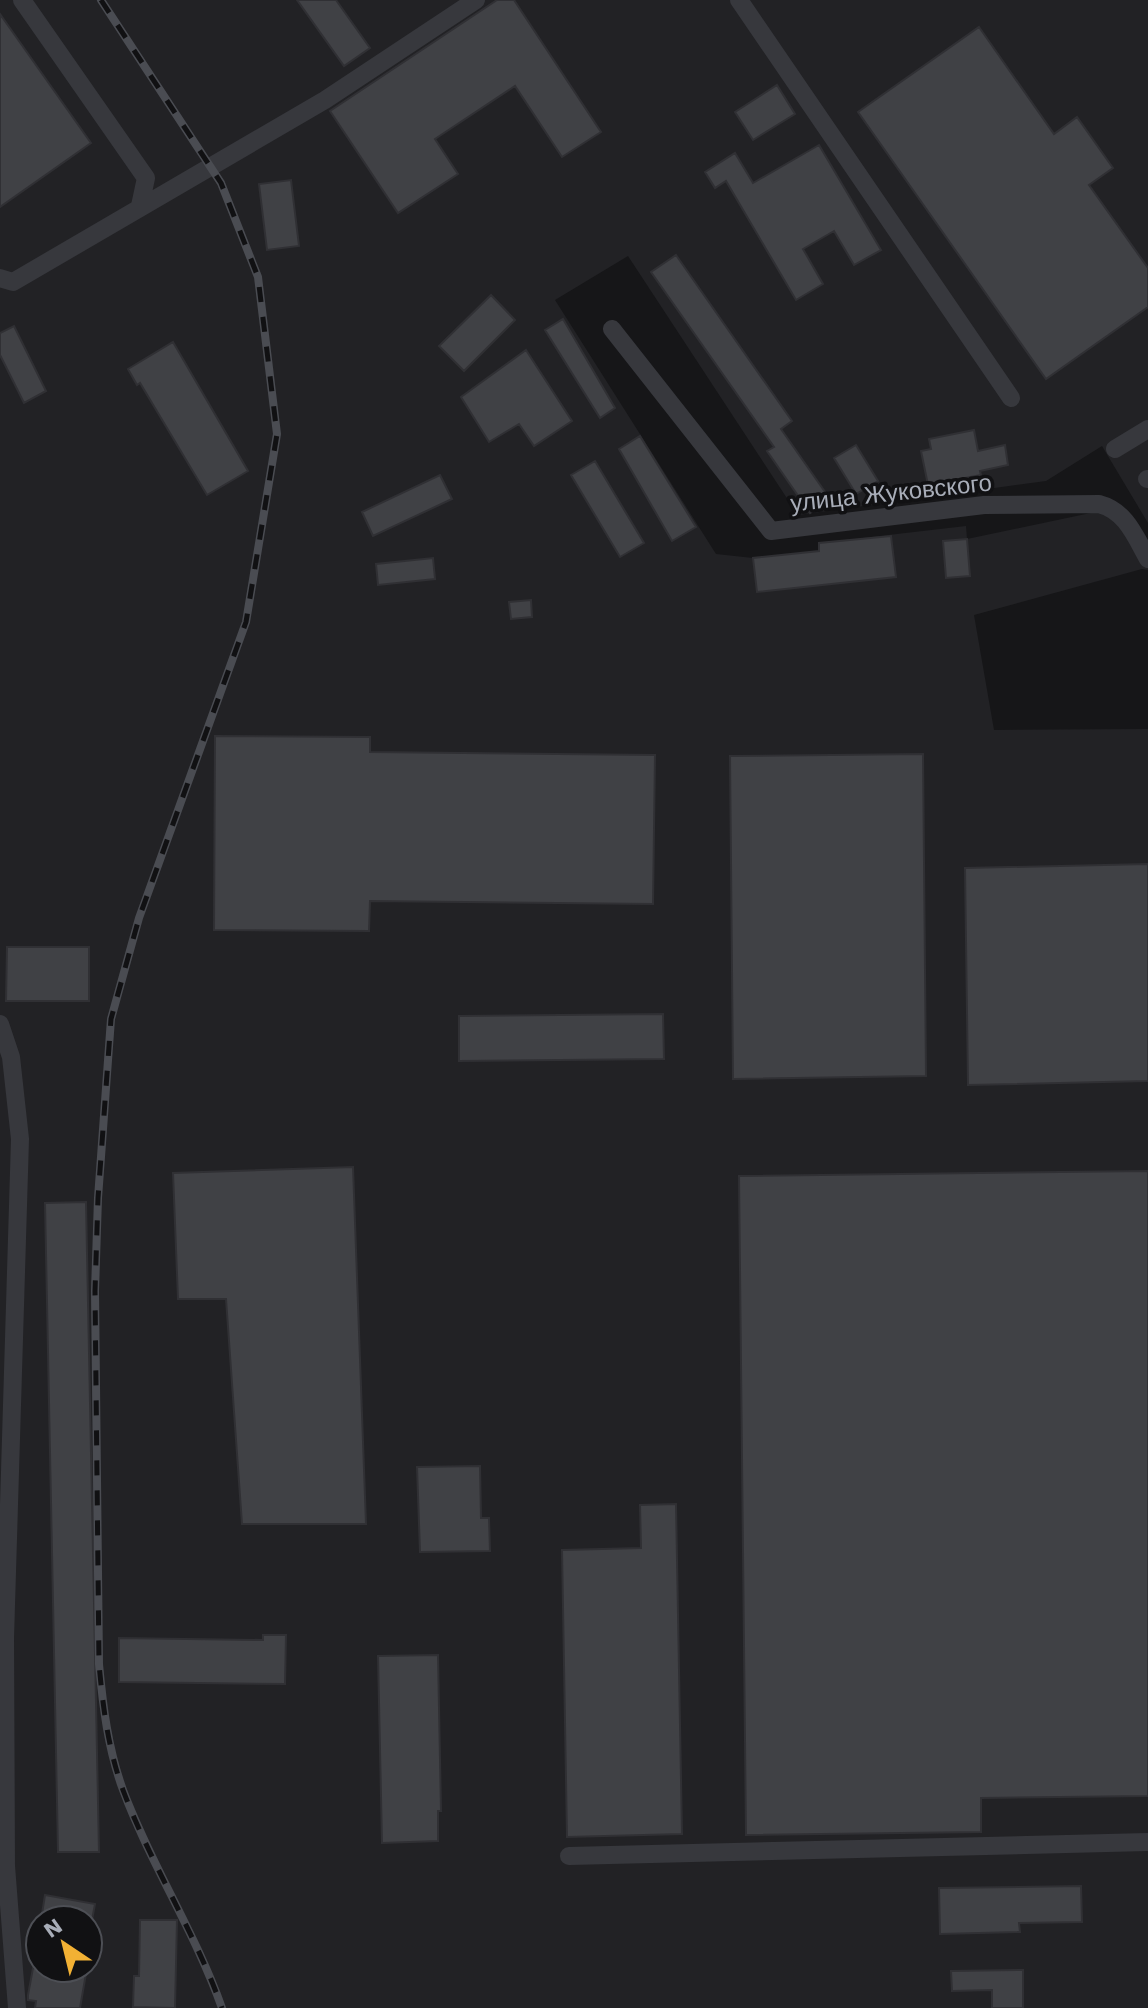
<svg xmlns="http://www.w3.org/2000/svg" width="1148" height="2008" viewBox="0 0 1148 2008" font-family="'Work Sans',sans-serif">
<rect width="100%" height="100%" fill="#161618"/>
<!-- built -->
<path fill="#222225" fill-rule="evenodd" d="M 0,0 L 1148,0 L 1148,523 L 1102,446 L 1046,481 L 798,515 L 628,256 L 555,300 L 716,554 L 753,558 L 819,551 L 819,543 L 966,526 L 967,539 L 1100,511 L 1109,512 L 1148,565 L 1148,570 L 1142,569 L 974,615 L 994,730 L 1148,729 L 1148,2008 L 0,2008 ZM 40,1920 L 88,1920 L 88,1968 L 40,1968 Z"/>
<!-- building -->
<path fill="#404145" stroke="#303034" stroke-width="2" d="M 297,0 L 336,0 L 370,48 L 344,66 Z
M 497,0 L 514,0 L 601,132 L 562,157 L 515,86 L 435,139 L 458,174 L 398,213 L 330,111 Z
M 0,14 L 91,143 L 0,207 Z
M 979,27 L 1054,134 L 1077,117 L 1113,168 L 1089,185 L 1148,268 L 1148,307 L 1046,379 L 858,112 Z
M 777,85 L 795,114 L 753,140 L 735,112 Z
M 819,145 L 881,250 L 854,265 L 834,231 L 803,249 L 823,284 L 796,300 L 726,181 L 715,188 L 705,172 L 735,153 L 753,183 Z
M 291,180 L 299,246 L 267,250 L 259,184 Z
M 676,255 L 792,421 L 781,429 L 830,499 L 810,513 L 767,451 L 774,447 L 651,272 Z
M 491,295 L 515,320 L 464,371 L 439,346 Z
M 563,319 L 615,408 L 600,418 L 545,330 Z
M 14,326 L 46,391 L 24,403 L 0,355 L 0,333 Z
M 173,342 L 248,471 L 207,495 L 140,383 L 137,385 L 128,369 Z
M 526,350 L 572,421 L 534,446 L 519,424 L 489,442 L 461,397 Z
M 974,430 L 978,451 L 1005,445 L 1008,465 L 980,471 L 981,475 L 928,485 L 921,451 L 931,449 L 929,439 Z
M 640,436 L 696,527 L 672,541 L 619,449 Z
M 856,445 L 878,481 L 856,494 L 834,458 Z
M 595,461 L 644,543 L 620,557 L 571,475 Z
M 440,475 L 452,499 L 373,536 L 362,512 Z
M 891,536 L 896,577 L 757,592 L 753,558 L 819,551 L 819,543 Z
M 967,539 L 970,576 L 946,578 L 943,541 Z
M 433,558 L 435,579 L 378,585 L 376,564 Z
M 531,600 L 532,617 L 511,619 L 509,602 Z
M 215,736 L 370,737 L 370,752 L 655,755 L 653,904 L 370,901 L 369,931 L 214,930 Z
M 923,754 L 926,1076 L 733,1079 L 730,756 Z
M 1148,864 L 1148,1081 L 968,1085 L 965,868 Z
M 7,947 L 89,947 L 89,1001 L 6,1001 Z
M 663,1014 L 664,1059 L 459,1061 L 459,1016 Z
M 353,1167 L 366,1524 L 242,1524 L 226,1299 L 178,1299 L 173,1173 Z
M 1148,1171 L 1148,1796 L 981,1798 L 981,1832 L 746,1835 L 739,1176 Z
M 86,1202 L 99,1852 L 58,1852 L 45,1203 Z
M 480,1466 L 481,1518 L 489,1518 L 490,1551 L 420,1552 L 417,1467 Z
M 676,1504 L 682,1834 L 567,1837 L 562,1550 L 641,1548 L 640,1505 Z
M 263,1635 L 286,1635 L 285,1684 L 119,1682 L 119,1638 L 263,1640 Z
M 438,1655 L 441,1811 L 438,1811 L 438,1841 L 382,1843 L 378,1656 Z
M 1081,1886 L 1082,1922 L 1019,1923 L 1020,1932 L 940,1934 L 939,1888 Z
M 45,1895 L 95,1904 L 92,1920 L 41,1920 Z
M 140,1920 L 177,1920 L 175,2008 L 133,2007 L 134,1976 L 139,1976 Z
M 33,1968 L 87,1968 L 80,2008 L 35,2008 L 36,2001 L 28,2000 L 28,1995 Z
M 1023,1970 L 1023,2008 L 992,2008 L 992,1990 L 952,1991 L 951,1971 Z"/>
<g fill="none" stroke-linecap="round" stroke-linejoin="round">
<!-- minor -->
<path stroke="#37383d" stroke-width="18" d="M 22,0 L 146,178 L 140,206
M 739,0 L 1011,398
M 0,278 L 13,282 L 325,100 L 476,0
M 612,329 L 771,531 L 984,505 L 1099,504 C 1126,511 1135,536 1148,559
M 1115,449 L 1148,429
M 1147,479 L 1148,479
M 0,1024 L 11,1057 L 20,1139 L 5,1638 L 6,1866 L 17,2008
M 569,1856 L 1148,1842"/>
<!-- rail casing -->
<g stroke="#4a4c52" stroke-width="8">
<path id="rail" d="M 101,0 L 221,183 L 258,277 L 277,434 L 246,622 L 139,918 L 111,1019 L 98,1198 L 95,1291 L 99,1664 C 103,1707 108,1749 123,1790 C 151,1865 195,1932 222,2008"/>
</g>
<!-- rail -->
<use href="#rail" stroke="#111113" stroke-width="5" stroke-dasharray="15" stroke-linecap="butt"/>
</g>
<g text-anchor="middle" stroke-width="7" stroke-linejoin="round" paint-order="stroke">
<!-- street labels -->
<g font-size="24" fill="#a8adb8" stroke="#111113">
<text transform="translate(891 493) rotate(-6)" y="8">улица Жуковского</text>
</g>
</g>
<!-- north arrow -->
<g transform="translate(64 1944) rotate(325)"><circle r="38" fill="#111113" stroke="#4d4f55" stroke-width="2"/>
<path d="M0-6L14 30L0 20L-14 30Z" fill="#f2b134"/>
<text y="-12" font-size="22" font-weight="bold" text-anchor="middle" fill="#a8adb8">N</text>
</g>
</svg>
